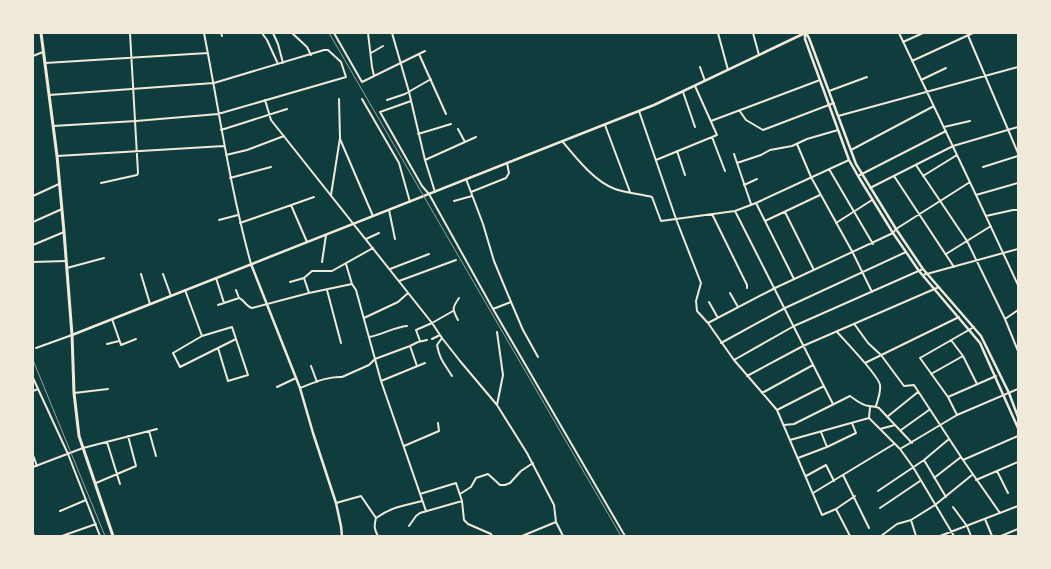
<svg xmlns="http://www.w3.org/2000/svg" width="1051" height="569" viewBox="0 0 1051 569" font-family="'IBM Plex Sans',sans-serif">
<rect width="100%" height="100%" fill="#0f3d3e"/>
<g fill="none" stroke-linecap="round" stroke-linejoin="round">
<!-- minor -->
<path stroke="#f1e9da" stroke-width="2" d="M 33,33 L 35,33
M 204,33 C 219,110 230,188 251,264
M 221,33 L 222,36
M 262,33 L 267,40 L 278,64
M 273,33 L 278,44 L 283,63
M 292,33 L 307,47 L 311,55
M 334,33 L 362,82 L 425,51
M 368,33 L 372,67 L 374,76
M 392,33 L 409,92 L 425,160 L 435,192
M 718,33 L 728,70
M 753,33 L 759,55
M 899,33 L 976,195 L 1018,285
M 967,33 L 1018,153
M 903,42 L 923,33
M 371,53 L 383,46
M 419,54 L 446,114
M 33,56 L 43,52
M 912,61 L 973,33
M 45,63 L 208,53
M 700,67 L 705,81
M 921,80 L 946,68
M 829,91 L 867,77
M 683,92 L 695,127
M 49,95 L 214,83 L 324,50 L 328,50 L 341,62 L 346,77 L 218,114 L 136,121 L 53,126
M 362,99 L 399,163 L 410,202
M 265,100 L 271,120 L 432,323 L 442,338 L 460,361 L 497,405 L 527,453 L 554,505 L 556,522 L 563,536
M 387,100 L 405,94 L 431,79
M 411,101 L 380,112 L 422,186 L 429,194 L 493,309 L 625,536
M 739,110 L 746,120 L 763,130 L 834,103
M 639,111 L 676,219 L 701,283 L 696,301 L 697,311 L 708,323 L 734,360 L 777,410 L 822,515 L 836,509 L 855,496
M 838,116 L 1018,67
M 711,121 L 820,80
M 605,125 L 630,192
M 944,127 L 970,121
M 458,129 L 465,142
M 221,130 L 287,109
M 418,134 L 451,124
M 712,137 L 725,171
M 340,139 L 373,216
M 562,141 C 576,158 595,182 615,189 C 627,193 640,194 652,197 L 661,221 L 735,211 L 756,203 L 849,160
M 797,144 L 811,177 L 853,253 L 872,292
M 851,150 L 934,106
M 677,151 L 685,175
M 734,154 L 751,204
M 226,155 L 247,150 L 284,136
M 57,156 L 224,146
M 425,160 L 476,137
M 656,160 L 717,135 L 695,86
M 737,163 L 761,155 L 770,150 L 792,146 L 807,139 L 838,130
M 916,165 L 967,241 L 1005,319 L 1018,351
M 983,167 L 1018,156
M 829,169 L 873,244
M 858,176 L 946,131
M 894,176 L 954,267
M 923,176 L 957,155
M 230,178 L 271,167
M 466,179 L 483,224 L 494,261 L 511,302 L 523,330 L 538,357
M 101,183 L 137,175 L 138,173 L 130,33
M 744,185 L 757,179
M 870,188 L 953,146 L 1018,127
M 471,192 L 506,178 L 509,173 L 507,163
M 331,195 L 340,138 L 339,99
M 976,195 L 1018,183
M 33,196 L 59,184
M 454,201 L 472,196
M 756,203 L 794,279
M 291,205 L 307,242
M 389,210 L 395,239
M 735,211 L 833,404
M 785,212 L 814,270
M 712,214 L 747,285 L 747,288
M 986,216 L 1013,210 L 1018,210
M 219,220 L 238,215
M 765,221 L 820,195
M 33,222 L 62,209
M 240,223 L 314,197
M 836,223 L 872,200
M 366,239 L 379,233
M 33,245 L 64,232
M 946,254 L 991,226
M 33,262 L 66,261
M 322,262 L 326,235
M 346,264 L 352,284 L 356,290 L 381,381 L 426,511
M 67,268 L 104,258
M 390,269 L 429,254
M 141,274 L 150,304
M 163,274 L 171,296
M 923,275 L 1018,249
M 216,278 L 224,303
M 304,278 L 309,293
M 399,281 L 456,260
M 290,282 L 304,278 L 312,271 L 332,271 L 373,248
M 185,290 L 202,336
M 236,290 L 239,298 C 244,300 247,307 252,308 L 309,293 L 352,284
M 327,290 L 341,343
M 730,293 L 738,307
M 709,302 L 718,318
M 218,305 L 239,298
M 493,309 L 511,302
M 364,318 L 398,302 L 408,293
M 112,319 L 121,345 L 136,339
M 1005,319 L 1018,310
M 458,320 C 452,309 452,308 459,298
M 708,323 L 775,288 L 893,233 L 896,229 L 970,182
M 855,325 L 868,343 L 881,355 L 904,386 L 914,385 L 963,460 L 1000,513
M 497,332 L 503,375 L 497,405
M 837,332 C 845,341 879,376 880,385 C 881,392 878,399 876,406
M 369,337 C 382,335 394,327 407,326
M 442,338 L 437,345 C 440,361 445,364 452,376
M 432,339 L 440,335
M 951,340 L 963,356 L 977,384
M 420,341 L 416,330 L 432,323 L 453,311
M 721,343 L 785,308 L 906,252
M 107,344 L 119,341
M 410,346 L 417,366
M 36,348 L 72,335
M 218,348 L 228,381 L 248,375 L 232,327 L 202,336 L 173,353 L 180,367 L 236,339
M 734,360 L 794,326 L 923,269
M 865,363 L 959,317
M 311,366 L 317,382
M 931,374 L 963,356
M 747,376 L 803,346 L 939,287
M 33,378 L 68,454 L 100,536
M 381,381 L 425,363
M 277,387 L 296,378
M 300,388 C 313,383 328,376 342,377 L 369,365 L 375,359 L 410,346 L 418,342 L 427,340
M 33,391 L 38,389
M 74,393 L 108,389
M 762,393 L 813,365
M 948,397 L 996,376
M 777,410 L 824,386
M 957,415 L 948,397 L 920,358 L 974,327
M 887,417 L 918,392
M 869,418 L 900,449 L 913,467 L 954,536
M 869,418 L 870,407
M 784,425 L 794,424 L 850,396 C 856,400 861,405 869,406 C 873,407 875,406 879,408 L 912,443
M 880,429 L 895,425
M 901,430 L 929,410
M 149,431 L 156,456
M 821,432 L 827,447
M 790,440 L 869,418
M 107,442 L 120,484
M 404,446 L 439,431 L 438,423
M 900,449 L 957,415 L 1018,389
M 33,455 L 37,466
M 798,458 L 827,447 L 856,433 L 852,423
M 924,460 L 946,497
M 963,460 L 1018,436
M 33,467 L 83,448 L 157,429
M 997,471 L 1008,493
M 843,475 L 869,528
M 806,476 L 826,465 L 834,481
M 934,478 L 961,457
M 976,480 L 1018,462
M 96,483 L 136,466 L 128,436
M 878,491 L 924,460 L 949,439
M 813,493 L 894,444
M 420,494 L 456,483 L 462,501 L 464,520 L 468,524 L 491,534 L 492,536
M 460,494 L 471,487 L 476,478 L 488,474 L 500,485 L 505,485 L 510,483 L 521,471 L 533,463
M 336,503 L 361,496 L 376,518
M 953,507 L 967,526 L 971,536
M 880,508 L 920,481
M 836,509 L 850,536
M 60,511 L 86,500
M 376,518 C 393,506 404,506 422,501
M 376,518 C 374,526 374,529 378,536
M 985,519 L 992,536
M 911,520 L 916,536
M 409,526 L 416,516 L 420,513 L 462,501
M 33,533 L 34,536
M 62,536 L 96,524
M 522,536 L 556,522
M 881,536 L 897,524 L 911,520 L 935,505 L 972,475
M 940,536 L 1018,506
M 1001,536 L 1018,529"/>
<!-- tertiary -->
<path stroke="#f1e9da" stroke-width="2.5" d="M 805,33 L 805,39 L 849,160 L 858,176 L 893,233 L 919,271 L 980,343 L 1018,428
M 806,33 L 809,38 L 856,164 L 896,229 L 923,269 L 981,336 L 1009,393 L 1018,417
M 251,264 L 300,388 L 313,433 L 336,503 L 341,526 L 342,536
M 72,335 L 654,105 L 805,33"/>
<!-- secondary -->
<path stroke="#f1e9da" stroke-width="3" d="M 41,33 L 57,156 L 64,232 L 72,335 L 74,393 L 79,436 L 113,536"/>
<!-- rail -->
<path stroke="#97a49c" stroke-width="1" d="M 329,33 L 621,536
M 33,360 L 105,536"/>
</g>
<!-- border -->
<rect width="1051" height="569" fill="none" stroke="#f1e9da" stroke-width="68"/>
</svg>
